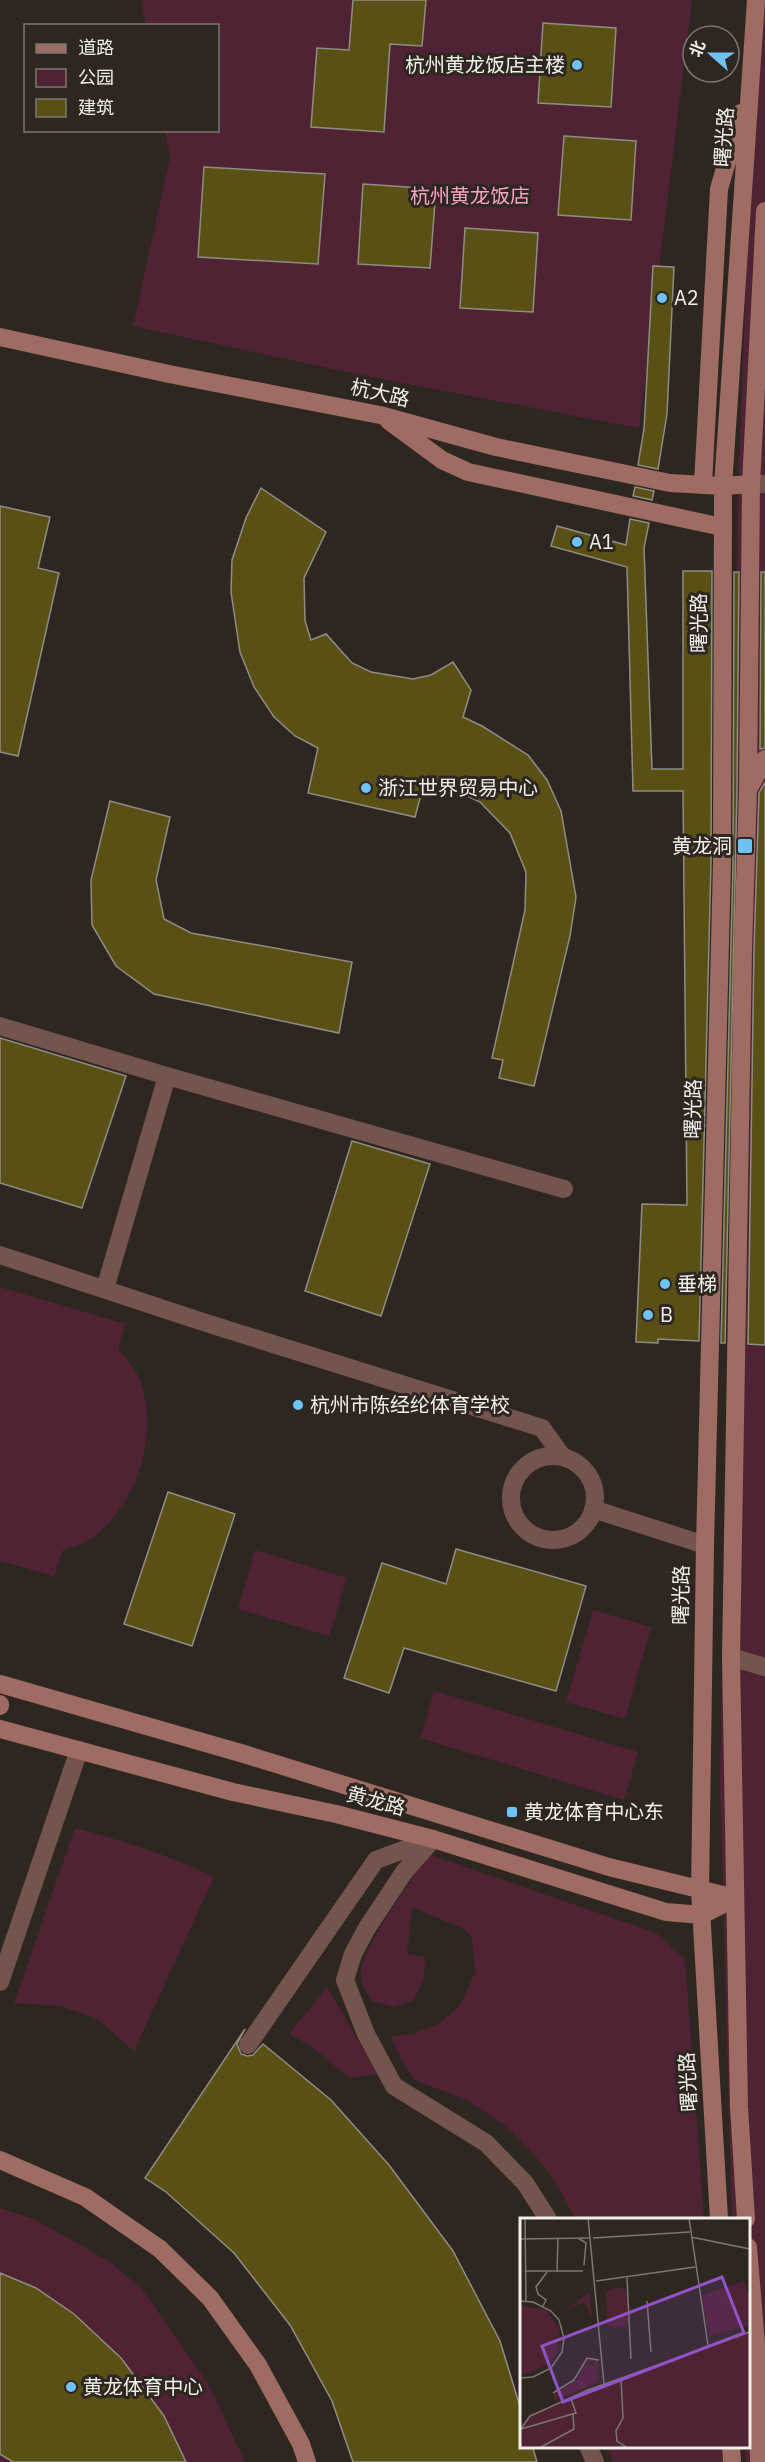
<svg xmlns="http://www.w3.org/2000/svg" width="765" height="2462" viewBox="0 0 765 2462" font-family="'IBM Plex Sans','Noto Sans SC',sans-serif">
<rect width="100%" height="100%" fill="#2e2721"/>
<!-- green -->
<path fill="#4f2333" d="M 141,0 L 692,0 L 639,428 L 361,375 L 133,326 L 170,157 L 165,131 L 218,130 L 218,26 L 146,25 Z
M 757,0 L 765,0 L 765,2462 L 746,2462 L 745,2446 L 748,2446 L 748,2219 L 732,2219 L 720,1781 L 733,1044 L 738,488 Z
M 0,1287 L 125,1324 L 118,1348 C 124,1357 135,1367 139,1378 C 160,1432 138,1507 89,1540 C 82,1545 71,1547 63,1550 L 54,1576 L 0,1561 Z
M 255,1550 L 347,1578 L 329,1636 L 238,1609 Z
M 593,1610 L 651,1627 L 625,1719 L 566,1702 Z
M 434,1691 L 638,1752 L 624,1800 L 420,1738 Z
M 75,1828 C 124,1841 169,1855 214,1877 L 134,2051 L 97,2019 L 61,2006 L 14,2003 Z
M 428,1854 L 656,1933 L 685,1959 L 704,2219 L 575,2219 L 556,2183 L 532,2152 L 506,2126 L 469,2101 L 415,2080 L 401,2060 L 391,2036 L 413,2034 L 438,2024 L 459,2007 L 475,1973 L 472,1938 L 464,1929 L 412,1907 L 407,1954 L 425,1957 L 424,1978 L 414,2000 L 394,2007 L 372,2001 C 366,1992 360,1983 361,1971 C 364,1946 413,1878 428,1854 Z
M 327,1987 L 378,2074 L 349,2078 L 311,2046 L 289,2034 Z
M 0,2208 L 36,2220 L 110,2262 L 142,2289 L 209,2385 L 245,2462 L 0,2462 Z
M 608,2446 L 721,2446 L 723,2462 L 613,2462 Z"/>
<!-- building -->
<path fill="#595015" stroke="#8f8d83" stroke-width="1.5" d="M 353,0 L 426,0 L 422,46 L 390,44 L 384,132 L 311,127 L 317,48 L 349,50 Z
M 543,23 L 616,28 L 611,107 L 538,103 Z
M 564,136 L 636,141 L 631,220 L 558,215 Z
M 204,167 L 325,174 L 318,264 L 198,257 Z
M 363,184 L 436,189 L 430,268 L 358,264 Z
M 465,228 L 538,233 L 533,312 L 460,308 Z
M 653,266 L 674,267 L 667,414 L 658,469 L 638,465 L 644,429 Z
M 635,487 L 654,491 L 652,500 L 633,496 Z
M 261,488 L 326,532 L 304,578 L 305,621 L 311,640 L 326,634 L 352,663 L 371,672 L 413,679 L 431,675 L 453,662 L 471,690 L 463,717 L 482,726 L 528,755 L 547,780 L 561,811 L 576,897 L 570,936 L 534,1086 L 499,1078 L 503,1060 L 492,1058 L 525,910 L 526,872 L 510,833 L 480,802 L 426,776 L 415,817 L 308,793 L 318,748 L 295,736 L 274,717 L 254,687 L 240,652 L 231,592 L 232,560 L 246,518 Z
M 0,506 L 50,517 L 38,568 L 59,573 L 18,756 L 0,752 Z
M 630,519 L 649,523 L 644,548 L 652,769 L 683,769 L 683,571 L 712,571 L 711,863 L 699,1341 L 658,1339 L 658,1343 L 636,1342 L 642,1204 L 687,1205 L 683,791 L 633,791 L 627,567 L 551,546 L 557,526 L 626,545 Z
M 734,572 L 739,572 L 737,789 L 725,1343 L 721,1343 L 733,863 Z
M 761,572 L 765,572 L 765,748 L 760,749 Z
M 765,782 L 765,1345 L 748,1344 L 754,949 L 759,793 Z
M 110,801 L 170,817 L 156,880 L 164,919 L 191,933 L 352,962 L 339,1033 L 154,994 L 116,966 L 92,925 L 91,880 Z
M 0,1038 L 126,1076 L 82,1208 L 0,1183 Z
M 352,1141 L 430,1164 L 381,1316 L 305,1291 Z
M 168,1492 L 235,1514 L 192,1646 L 124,1624 Z
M 456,1549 L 586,1586 L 556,1691 L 404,1648 L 389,1693 L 344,1678 L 382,1563 L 446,1584 Z
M 245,2029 L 237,2044 L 241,2054 L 247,2056 L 253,2055 L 263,2044 L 331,2100 L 389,2165 L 453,2251 L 500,2341 L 522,2413 L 522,2445 L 532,2445 L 537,2462 L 353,2462 L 332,2401 L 290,2325 L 234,2253 L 166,2192 L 145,2178 Z
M 0,2273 L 36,2288 L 74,2314 L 121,2358 L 164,2416 L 186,2462 L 13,2462 L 0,2454 Z"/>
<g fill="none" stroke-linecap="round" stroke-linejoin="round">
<!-- street -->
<path stroke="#74554e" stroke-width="18" d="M 751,484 L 765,484
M 0,1026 L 167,1076 L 564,1189
M 0,1255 L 203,1322 L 542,1428 L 562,1456
M 105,1289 L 167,1076
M511 1498a42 42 0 1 1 84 0a42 42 0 1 1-84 0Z
M 593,1509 L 705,1545
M 731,1657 L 765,1667
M 433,1839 L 404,1872 L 367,1928 L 353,1954 L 345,1980 L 366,2034 L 394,2086 L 486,2143 L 525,2183 L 548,2219
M 0,1982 L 79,1750
M 248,2045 L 376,1860 L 430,1840
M 588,2446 L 595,2462"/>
<!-- secondary -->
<path stroke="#9e6c62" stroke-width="18" d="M 0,337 L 169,374 L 380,415 L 496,447 L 670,483 L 723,486 L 751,484
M 389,421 L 442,460 L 468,472 L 722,527
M 703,484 L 719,189 L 741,113
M 749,788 L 765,759
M 0,1684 L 244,1754 L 609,1867 L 735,1898
M 0,1704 L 0,1706
M 0,1729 L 233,1792 L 336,1814 L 433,1839 L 666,1912 L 702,1915 L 735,1898
M 0,2160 L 85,2197 L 160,2249 L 210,2298 L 258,2365 L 301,2444 L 307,2462
M 719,2219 L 700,1891 L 705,1545 L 722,863 L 723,486 L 756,0
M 746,2219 L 739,2107 L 731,1657 L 743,949 L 748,789 L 751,484 L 765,211
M 748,2247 L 757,2356 L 759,2462
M 731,2446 L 732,2462"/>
</g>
<!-- markers -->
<g fill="#6fc2f4" stroke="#2e2721" stroke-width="2">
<circle cx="577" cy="65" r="6"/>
<circle cx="662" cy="298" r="6"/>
<circle cx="577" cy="542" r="6"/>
<circle cx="366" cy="788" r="6"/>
<rect x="737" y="838" width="16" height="16" rx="3"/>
<circle cx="665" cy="1284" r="6"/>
<circle cx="648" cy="1315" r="6"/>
<circle cx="298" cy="1405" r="6"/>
<rect x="506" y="1806" width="12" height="12" rx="3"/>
<circle cx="71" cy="2387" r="6"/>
</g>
<g text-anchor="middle" stroke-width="6" stroke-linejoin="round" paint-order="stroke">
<!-- poi labels -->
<g font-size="20" fill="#f2eeea" stroke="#2e2721" text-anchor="start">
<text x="565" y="72" text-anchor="end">杭州黄龙饭店主楼</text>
<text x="674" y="305">A2</text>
<text x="589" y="549">A1</text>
<text x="378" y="795">浙江世界贸易中心</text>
<text x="732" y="853" text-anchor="end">黄龙洞</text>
<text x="677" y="1291">垂梯</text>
<text x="660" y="1322">B</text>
<text x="310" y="1412">杭州市陈经纶体育学校</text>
<text x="524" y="1819">黄龙体育中心东</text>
<text x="83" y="2394">黄龙体育中心</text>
</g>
<!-- street labels -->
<g font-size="20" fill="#f2eeea" stroke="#2e2721">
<text transform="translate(724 137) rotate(-86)" y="7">曙光路</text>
<text transform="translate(380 393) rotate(13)" y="7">杭大路</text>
<text transform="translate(699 623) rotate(-90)" y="7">曙光路</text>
<text transform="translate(693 1109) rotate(-89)" y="7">曙光路</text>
<text transform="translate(681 1595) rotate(-89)" y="7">曙光路</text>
<text transform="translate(376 1801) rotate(15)" y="7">黄龙路</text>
<text transform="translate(688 2082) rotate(-93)" y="7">曙光路</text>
</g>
<!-- park labels -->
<g font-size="20" fill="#f6a4bf" stroke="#2e2721">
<text x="470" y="203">杭州黄龙饭店</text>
</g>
</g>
<!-- overview -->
<g transform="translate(520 2218)">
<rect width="230" height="230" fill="#2e2721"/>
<path d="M 224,63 L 229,78 L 229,107 L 189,118 L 182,78 ZM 95,69 L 107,72 L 109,105 L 99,110 L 88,107 L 86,74 ZM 70,74 L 72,99 L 64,84 L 41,95 ZM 0,87 L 26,92 L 40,112 L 36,137 L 28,146 L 10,155 L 0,155 ZM 229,112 L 229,229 L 0,229 L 0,209 L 10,196 ZM 67,141 L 78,142 L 78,164 L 34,183 L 35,176 L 58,161 L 64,145 L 73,148 L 74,143 L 67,145 Z" fill="#4f2333"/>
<path fill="none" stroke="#7c7771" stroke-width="1.5" d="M 5,0 L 6,83M 68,0 L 84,166M 169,0 L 188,127M 171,19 L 230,31M 58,20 L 66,25 L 64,47M 73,20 L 170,14M 0,21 L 69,20M 6,53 L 63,53M 37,54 L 38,20M 107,60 L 111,141M 76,63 L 175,49M 0,83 L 13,84 L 31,93 L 39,102 L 44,120 L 42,134 L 31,150 L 13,159 L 0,160M 127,83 L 131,134M 23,88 L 26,82 L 18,76 L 16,69 L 27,54M 101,160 L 103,200 L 96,213 L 97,223 L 106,229M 33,175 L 54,162 L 67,140 L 79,142M 1,211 L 56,195 L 51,181M 0,212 L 10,198 L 68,172 L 230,114M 21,229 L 54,211 L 53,196"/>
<path fill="#9353c8" fill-opacity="0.15" stroke="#9353c8" stroke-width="3" d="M 202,59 L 224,115 L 43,184 L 22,128 Z"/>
<rect width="230" height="230" fill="none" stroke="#f2eeea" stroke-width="3"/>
</g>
<!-- legend -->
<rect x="24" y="24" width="195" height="108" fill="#2e2721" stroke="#7c7771" stroke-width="1.5"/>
<rect x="36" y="44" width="30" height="9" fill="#9e6c62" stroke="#7c7771" stroke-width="1.5"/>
<text x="78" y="54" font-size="18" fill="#f2eeea">道路</text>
<rect x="36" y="69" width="30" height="18" fill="#4f2333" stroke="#7c7771" stroke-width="1.5"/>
<text x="78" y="84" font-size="18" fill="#f2eeea">公园</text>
<rect x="36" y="99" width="30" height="18" fill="#595015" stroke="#7c7771" stroke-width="1.5"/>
<text x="78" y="114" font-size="18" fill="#f2eeea">建筑</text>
<!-- north arrow -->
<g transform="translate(711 54) rotate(291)"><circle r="28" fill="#2e2721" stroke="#7c7771" stroke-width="1.5"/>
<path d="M0-4.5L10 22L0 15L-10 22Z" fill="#6fc2f4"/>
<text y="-9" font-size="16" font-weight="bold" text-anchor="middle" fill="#f2eeea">北</text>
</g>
</svg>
